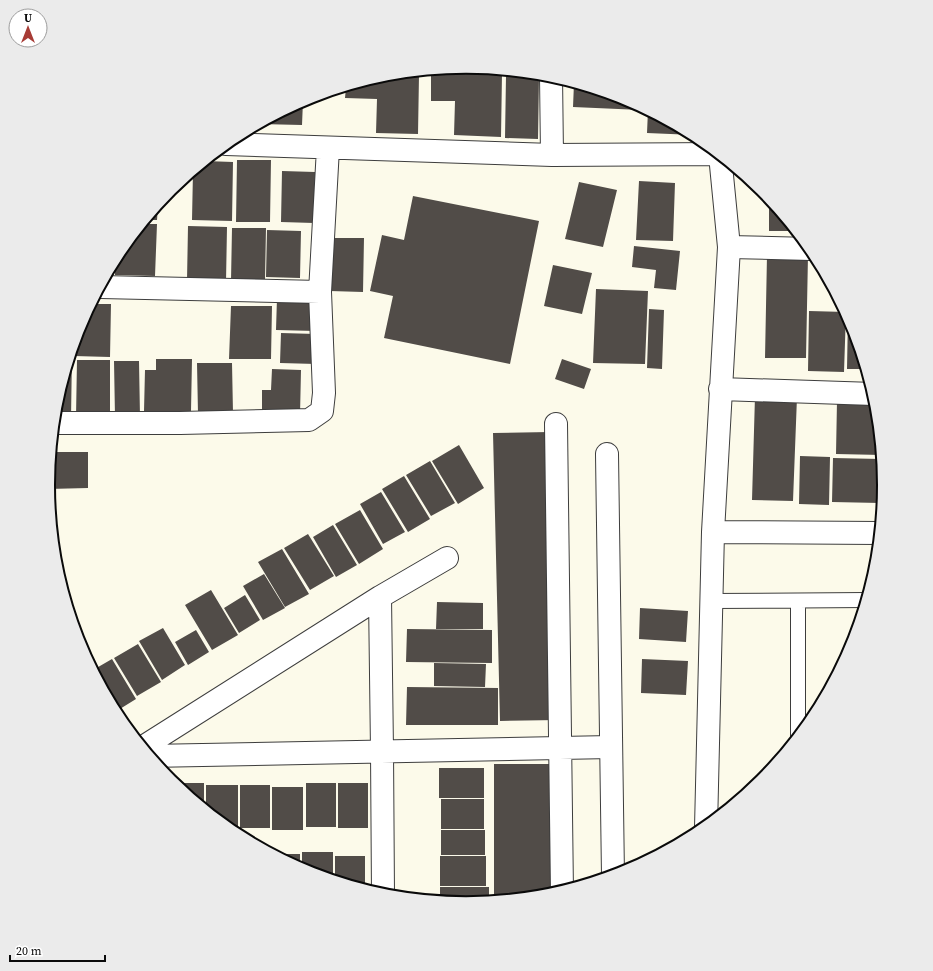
<svg xmlns="http://www.w3.org/2000/svg" width="933" height="971" viewBox="0 0 933 971" font-family="'Source Serif 4',serif">
<rect width="100%" height="100%" fill="#fcfaea"/>
<!-- building -->
<path fill="#514c48" d="M 467,67 L 490,69 L 490,70 L 453,69 L 453,68 Z
M 431,71 L 502,73 L 501,137 L 454,135 L 455,101 L 431,101 Z
M 393,74 L 419,75 L 418,134 L 376,133 L 377,99 L 345,98 L 346,87 L 385,75 Z
M 506,76 L 539,77 L 538,139 L 505,138 Z
M 574,83 L 627,99 L 641,107 L 641,110 L 573,107 Z
M 303,101 L 302,125 L 259,124 Z
M 648,110 L 677,126 L 694,135 L 647,133 Z
M 237,160 L 271,160 L 270,222 L 236,222 Z
M 205,161 L 233,162 L 232,221 L 192,220 L 193,171 Z
M 282,171 L 315,172 L 314,223 L 281,222 Z
M 639,181 L 675,183 L 673,241 L 636,240 Z
M 579,182 L 617,190 L 603,247 L 565,239 Z
M 413,196 L 539,221 L 510,364 L 384,338 L 393,296 L 370,291 L 382,235 L 404,240 Z
M 769,198 L 779,210 L 797,231 L 769,231 Z
M 158,205 L 157,220 L 146,220 Z
M 142,224 L 157,224 L 155,276 L 115,275 L 115,260 L 119,253 Z
M 188,226 L 227,227 L 226,282 L 187,281 Z
M 232,228 L 266,228 L 265,281 L 231,281 Z
M 267,230 L 301,231 L 300,278 L 266,277 Z
M 331,238 L 364,238 L 363,292 L 330,291 Z
M 634,246 L 680,251 L 676,290 L 654,288 L 656,270 L 632,267 Z
M 767,255 L 808,255 L 806,358 L 765,358 Z
M 553,265 L 592,273 L 582,314 L 544,306 Z
M 596,289 L 648,291 L 645,364 L 593,363 Z
M 277,298 L 317,299 L 316,331 L 276,330 Z
M 91,304 L 111,304 L 110,357 L 74,356 L 74,345 L 80,325 Z
M 231,306 L 272,306 L 271,359 L 229,359 Z
M 649,309 L 664,310 L 662,369 L 647,368 Z
M 809,311 L 846,312 L 844,372 L 808,371 Z
M 848,315 L 853,326 L 867,369 L 847,369 Z
M 281,333 L 316,334 L 316,364 L 280,363 Z
M 72,353 L 71,419 L 55,419 L 56,404 Z
M 156,359 L 192,359 L 191,411 L 144,411 L 145,370 L 156,370 Z
M 562,359 L 591,369 L 584,389 L 555,379 Z
M 77,360 L 110,360 L 110,417 L 76,417 Z
M 114,361 L 139,361 L 140,417 L 115,417 Z
M 197,363 L 232,363 L 233,413 L 198,414 Z
M 272,369 L 301,370 L 300,415 L 262,414 L 262,390 L 271,390 Z
M 755,396 L 797,397 L 793,501 L 752,500 Z
M 837,401 L 877,404 L 882,455 L 836,454 Z
M 550,432 L 558,720 L 500,721 L 493,433 Z
M 459,445 L 484,488 L 458,504 L 432,461 Z
M 51,452 L 88,452 L 88,488 L 48,489 Z
M 800,456 L 830,457 L 829,505 L 799,504 Z
M 833,458 L 881,459 L 880,503 L 832,502 Z
M 430,461 L 455,503 L 431,516 L 406,475 Z
M 404,476 L 430,519 L 408,532 L 382,489 Z
M 381,492 L 405,532 L 383,544 L 360,504 Z
M 360,510 L 383,549 L 359,564 L 335,524 Z
M 333,525 L 357,565 L 336,577 L 313,537 Z
M 308,534 L 334,576 L 310,590 L 284,548 Z
M 282,549 L 309,594 L 285,607 L 258,562 Z
M 264,574 L 285,608 L 263,620 L 243,586 Z
M 211,590 L 238,635 L 212,650 L 185,605 Z
M 245,595 L 260,620 L 239,633 L 224,608 Z
M 437,602 L 483,603 L 483,629 L 436,629 Z
M 640,608 L 688,611 L 686,642 L 639,639 Z
M 163,628 L 185,665 L 162,680 L 139,641 Z
M 407,629 L 492,630 L 492,663 L 406,662 Z
M 196,630 L 209,652 L 188,665 L 175,642 Z
M 138,644 L 161,682 L 137,696 L 114,658 Z
M 112,659 L 136,699 L 115,712 L 93,670 Z
M 642,659 L 688,661 L 686,695 L 641,693 Z
M 434,663 L 486,664 L 485,687 L 434,686 Z
M 407,687 L 498,688 L 498,725 L 406,725 Z
M 494,764 L 559,764 L 559,893 L 548,896 L 494,901 Z
M 439,768 L 484,768 L 484,798 L 439,798 Z
M 173,783 L 204,783 L 204,809 L 179,789 Z
M 306,783 L 336,783 L 336,827 L 306,827 Z
M 338,783 L 368,783 L 368,828 L 338,828 Z
M 206,785 L 238,785 L 238,832 L 232,832 L 206,810 Z
M 240,785 L 270,785 L 270,828 L 240,828 Z
M 272,787 L 303,787 L 303,830 L 272,830 Z
M 441,799 L 484,799 L 484,829 L 441,829 Z
M 441,830 L 485,830 L 485,855 L 441,855 Z
M 302,852 L 333,852 L 333,880 L 306,872 L 302,870 Z
M 273,854 L 300,854 L 300,869 Z
M 335,856 L 365,856 L 365,890 L 335,881 Z
M 440,856 L 486,856 L 486,886 L 440,886 Z
M 440,887 L 489,887 L 489,902 L 466,904 L 440,901 Z"/>
<g fill="none" stroke-linecap="round" stroke-linejoin="round">
<!-- lane casing -->
<g stroke="#3d3d3d" stroke-width="16">
<path id="lane" d="M 711,601 L 867,600
M 798,601 L 798,738"/>
</g>
<!-- street casing -->
<g stroke="#3d3d3d" stroke-width="24">
<path id="street" d="M 551,76 L 552,155 L 719,154
M 226,144 L 552,155
M 729,247 L 811,249
M 101,287 L 320,292
M 720,389 L 874,394
M 54,423 L 180,423 L 309,420 L 322,411 L 324,393 L 320,292 L 328,148
M 556,424 L 562,892
M 607,454 L 613,876
M 713,532 L 880,533
M 380,597 L 382,751 L 383,895
M 143,747 L 380,597 L 447,558
M 149,756 L 611,747
M 706,828 L 713,532 L 729,247 L 720,155"/>
</g>
<!-- lane -->
<use href="#lane" stroke="#fff" stroke-width="14"/>
<!-- street -->
<use href="#street" stroke="#fff" stroke-width="22"/>
</g>
<!-- crop -->
<path d="M0 0H933V971H0ZM55 485a411 411 0 1 1 822 0a411 411 0 1 1-822 0Z" fill="#ebebeb" fill-rule="evenodd"/>
<path fill="none" stroke="#0a0a0a" stroke-width="2" d="M55 485a411 411 0 1 1 822 0a411 411 0 1 1-822 0Z"/>
<!-- north arrow -->
<g transform="translate(28 28)"><circle r="19" fill="#ffffff" stroke="#9d9d9d"/>
<path d="M0-3L7 15L0 10L-7 15Z" fill="#a73b35"/>
<text y="-6" font-size="11" font-weight="bold" text-anchor="middle" fill="#0a0a0a">U</text>
</g>
<!-- scale -->
<path d="M10 955v6h95v-6" fill="none" stroke="#0a0a0a" stroke-width="2"/>
<text x="16" y="955" font-size="12" fill="#0a0a0a" stroke="#ffffff" stroke-width="3" paint-order="stroke">20 m</text>
</svg>
